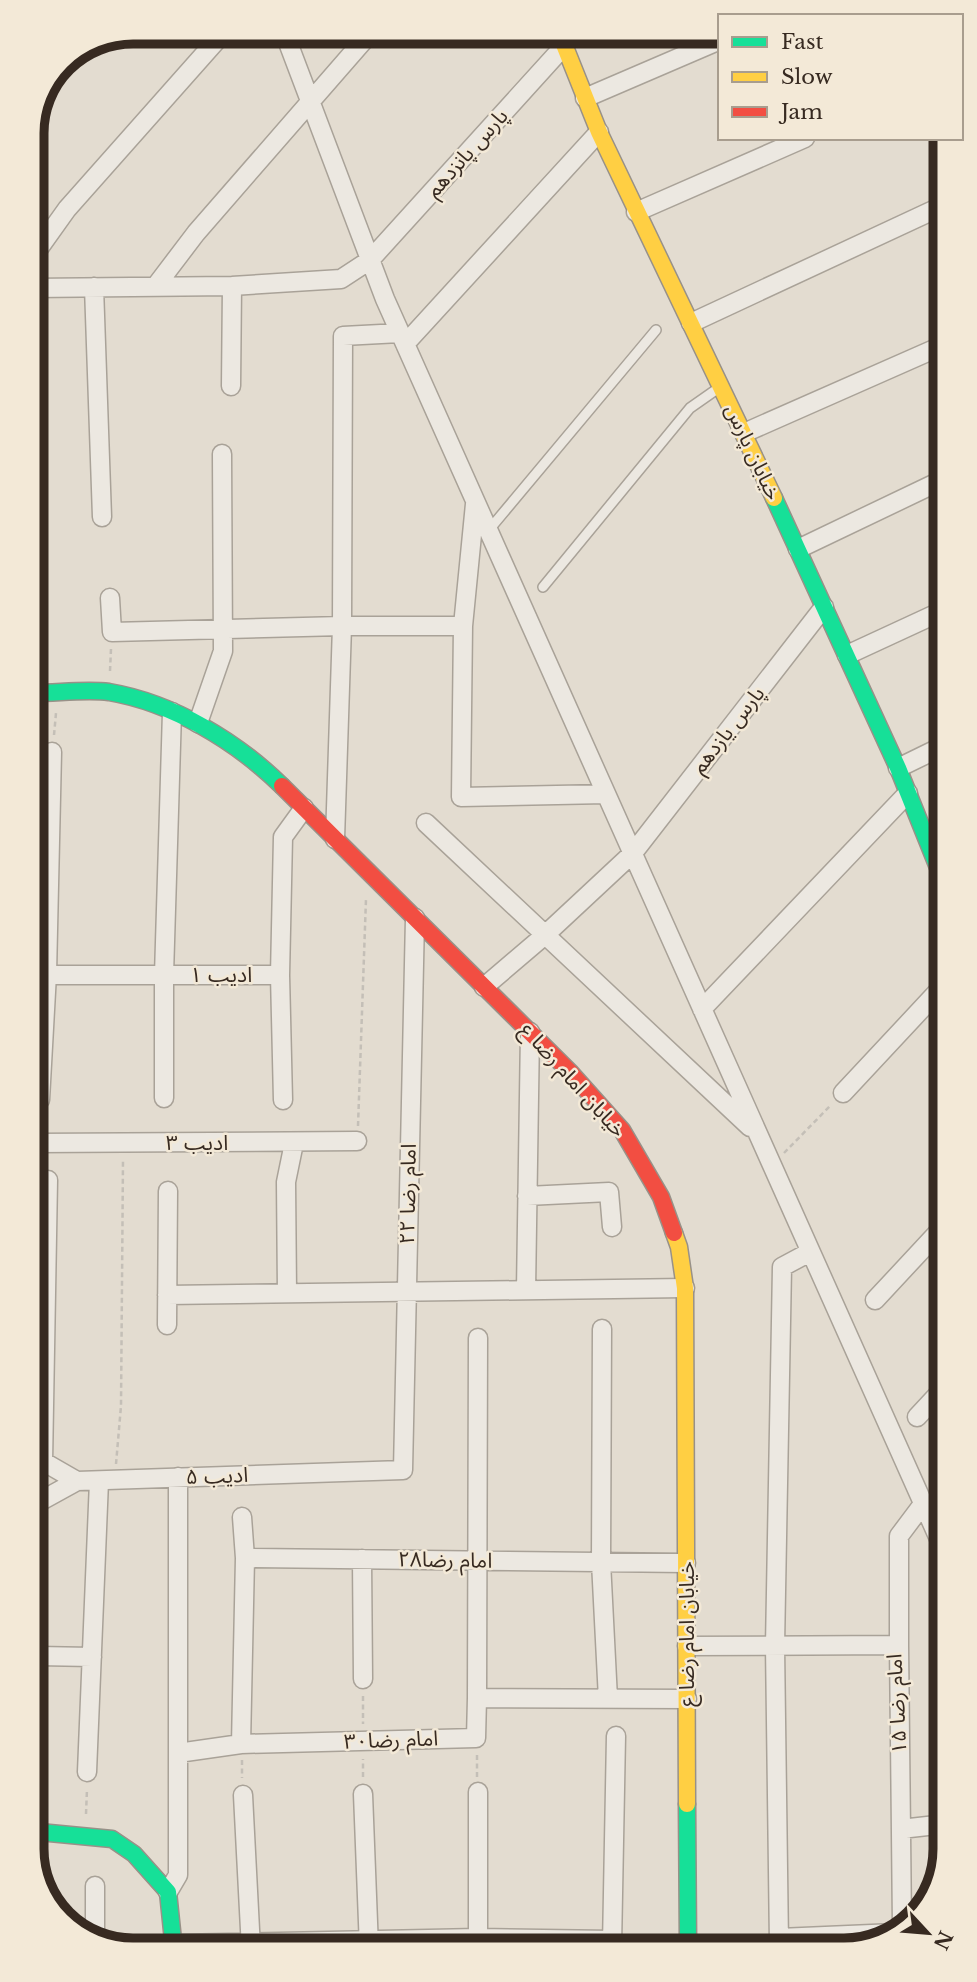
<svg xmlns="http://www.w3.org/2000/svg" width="977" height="1982" viewBox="0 0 977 1982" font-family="'Libre Baskerville','Noto Sans Arabic',serif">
<rect width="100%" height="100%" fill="#e3dcd0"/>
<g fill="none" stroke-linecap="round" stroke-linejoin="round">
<!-- lane casing -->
<g stroke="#a9a298" stroke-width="12">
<path id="lane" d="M 488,531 L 656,330
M 543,587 L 690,408 L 720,387"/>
</g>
<!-- street casing -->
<g stroke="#a9a298" stroke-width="21">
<path id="street" d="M 284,32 L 385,299 L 944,1550
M 585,98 L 720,40
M 636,212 L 805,138
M 32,258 L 67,209 L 224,32
M 94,287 L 102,517
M 155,287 L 196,233 L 371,32
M 32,288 L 232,286 L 341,279 L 370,260 L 564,46
M 691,323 L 938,208
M 405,344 L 599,132
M 231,386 L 232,286
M 744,433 L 939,347
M 798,549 L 940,481
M 110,598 L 112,632 L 342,626 L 343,336 L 400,333
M 463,626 L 475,504
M 847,655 L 940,612
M 198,723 L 223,651 L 222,454
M 898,768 L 941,747
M 426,823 L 750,1127
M 335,839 L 342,626 L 463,626 L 461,797 L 606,794
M 35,975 L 280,975 L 283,1100
M 280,975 L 283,837 L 304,808
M 484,987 L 545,935 L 633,853 L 824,607
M 702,1009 L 908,793
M 843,1093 L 942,987
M 164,1098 L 164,975 L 172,712
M 40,1100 L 47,974 L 52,752
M 36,1143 L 357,1141
M 527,1196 L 609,1192 L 612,1227
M 526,1290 L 530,1032
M 287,1293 L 286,1182 L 294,1143
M 167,1295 L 685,1288
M 875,1300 L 943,1227
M 167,1325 L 168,1191
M 602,1329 L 601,1562 L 608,1699
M 917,1417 L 944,1388
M 37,1458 L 77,1481 L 403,1470 L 415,918
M 43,1462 L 48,1180
M 37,1503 L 77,1481
M 242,1517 L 245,1558 L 686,1563
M 245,1558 L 241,1744 L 476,1738 L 477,1698 L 687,1699
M 362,1559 L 363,1679
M 899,1645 L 899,1536 L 923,1504
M 687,1646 L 899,1645 L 902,1927
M 38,1656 L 92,1657
M 477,1698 L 478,1338
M 178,1753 L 241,1744
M 87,1772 L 99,1481
M 478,1792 L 478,1947
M 363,1794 L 369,1948
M 243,1795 L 251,1949
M 901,1829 L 945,1824
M 168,1892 L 178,1875 L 178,1477
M 779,1938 L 895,1933
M 95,1939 L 95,1886
M 174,1944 L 478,1938 L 612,1940
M 779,1944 L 775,1646 L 782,1267 L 810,1252
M 612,1946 L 616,1736"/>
</g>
<!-- fast casing -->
<g stroke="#989188" stroke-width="19">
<path id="fast" d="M 774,498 L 898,768 L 941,875
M 34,693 C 58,693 86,689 109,692 C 173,703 236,741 282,786
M 687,1804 L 688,1945
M 39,1832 L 112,1839 L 134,1854 L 168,1892 L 174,1950"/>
</g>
<!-- slow casing -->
<g stroke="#989188" stroke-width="19">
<path id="slow" d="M 559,32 L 599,132 L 774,498
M 674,1233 L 679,1247 L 685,1288 L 687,1804"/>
</g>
<!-- jam casing -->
<g stroke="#989188" stroke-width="19">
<path id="jam" d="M 282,786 L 571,1073 L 622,1130 L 661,1197 L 674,1233"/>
</g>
<!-- path -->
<path stroke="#c4bfb7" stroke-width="2.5" stroke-dasharray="5 3.5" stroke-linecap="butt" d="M 110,671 L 111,649
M 54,735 L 56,713
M 358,1126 L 366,899
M 784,1153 L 831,1105
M 116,1464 L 121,1406 L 123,1160
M 363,1696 L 363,1724
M 477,1755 L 477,1777
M 242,1760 L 242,1778
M 363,1777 L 363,1759
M 86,1814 L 87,1789"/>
<!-- lane -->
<use href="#lane" stroke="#ece8e1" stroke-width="9"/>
<!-- street -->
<use href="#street" stroke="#ece8e1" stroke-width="18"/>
<!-- fast -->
<use href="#fast" stroke="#16e098" stroke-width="16"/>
<!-- slow -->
<use href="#slow" stroke="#ffcf43" stroke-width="16"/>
<!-- jam -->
<use href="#jam" stroke="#f24e42" stroke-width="16"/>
</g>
<g text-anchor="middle" stroke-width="5" stroke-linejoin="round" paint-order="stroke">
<!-- street labels -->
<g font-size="21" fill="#372a21" stroke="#f3e9d7">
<text transform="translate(467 153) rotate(-48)" y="7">پارس‌ پانزدهم</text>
<text transform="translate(753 452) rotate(65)" y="7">خیابان پارس</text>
<text transform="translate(728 730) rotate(-52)" y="7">پارس‌‌ یازدهم</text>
<text x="221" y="982">ادیب ۱</text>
<text transform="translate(573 1080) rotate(48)" y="7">خیابان امام رضا ع</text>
<text x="197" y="1150">ادیب ۳</text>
<text transform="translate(408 1194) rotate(-89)" y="7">امام رضا ۲۲</text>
<text transform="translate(217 1476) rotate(-2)" y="7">ادیب ۵</text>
<text transform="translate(445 1560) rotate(1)" y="7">امام رضا۲۸</text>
<text transform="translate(687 1634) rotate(-90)" y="7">خیابان امام رضا ع</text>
<text transform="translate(897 1704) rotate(-93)" y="7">۱۵ امام رضا</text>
<text transform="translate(391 1740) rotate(-2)" y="7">امام رضا۳۰</text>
</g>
</g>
<!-- crop -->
<path d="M0 0H977V1982H0ZM133 44H844A89 89 0 0 1 933 133V1849A89 89 0 0 1 844 1938H133A89 89 0 0 1 44 1849V133A89 89 0 0 1 133 44Z" fill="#f3e9d7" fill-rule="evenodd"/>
<path fill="none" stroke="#372a21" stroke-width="9" d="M133 44H844A89 89 0 0 1 933 133V1849A89 89 0 0 1 844 1938H133A89 89 0 0 1 44 1849V133A89 89 0 0 1 133 44Z"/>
<!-- legend -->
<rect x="718" y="14" width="245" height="126" fill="#f3e9d7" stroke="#a89d8e" stroke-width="2"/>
<rect x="732" y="37" width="35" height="10" fill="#16e098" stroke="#a89d8e" stroke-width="2"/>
<text x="781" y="49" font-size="21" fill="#372a21">Fast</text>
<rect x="732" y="72" width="35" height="10" fill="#ffcf43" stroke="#a89d8e" stroke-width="2"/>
<text x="781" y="84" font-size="21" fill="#372a21">Slow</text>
<rect x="732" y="107" width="35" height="10" fill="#f24e42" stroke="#a89d8e" stroke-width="2"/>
<text x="781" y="119" font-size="21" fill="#372a21">Jam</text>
<!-- north arrow -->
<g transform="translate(928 1933) rotate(116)" stroke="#f3e9d7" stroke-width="5" paint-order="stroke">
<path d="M0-5L12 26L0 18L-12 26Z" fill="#372a21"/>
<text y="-10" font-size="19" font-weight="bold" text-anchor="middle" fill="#372a21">N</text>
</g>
</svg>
